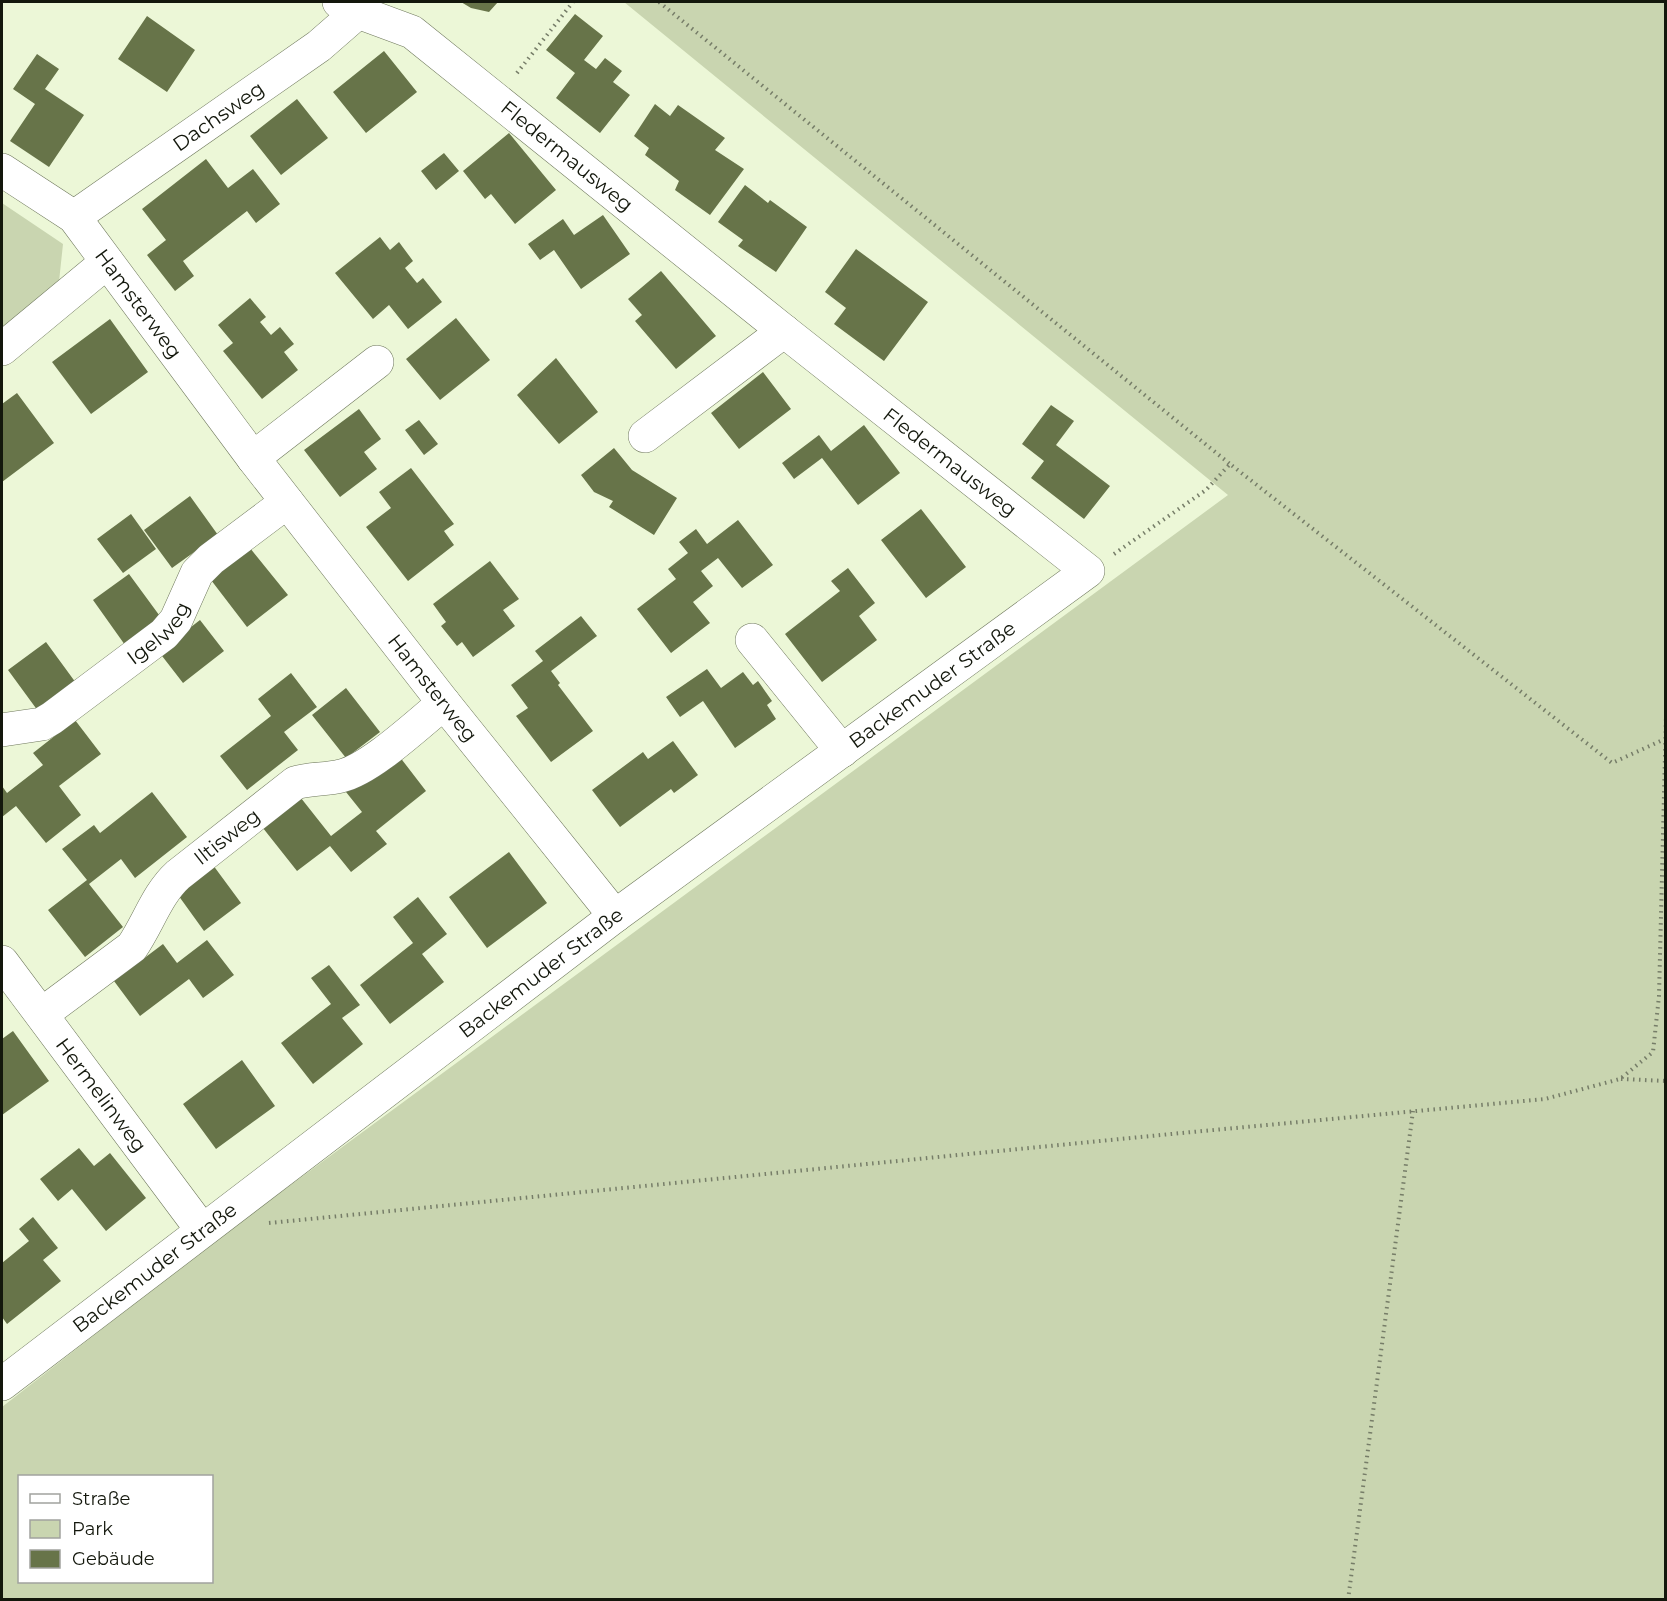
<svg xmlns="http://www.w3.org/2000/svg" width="1667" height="1601" viewBox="0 0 1667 1601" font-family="Montserrat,sans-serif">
<rect width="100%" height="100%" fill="#ecf7d7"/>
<!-- green -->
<path fill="#c9d5b0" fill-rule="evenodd" d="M 624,2 L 1665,2 L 1665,1599 L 2,1600 L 2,1407 L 216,1240 L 1228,495 ZM 20,1476 L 212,1476 L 212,1582 L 20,1582 Z
M 2,203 L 63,244 L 58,291 L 2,332 Z"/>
<!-- building -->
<path fill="#677449" d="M 461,2 L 498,2 L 489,12 L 471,8 Z
M 575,14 L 603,36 L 584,60 L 596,69 L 605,58 L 622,71 L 613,82 L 630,95 L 600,133 L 556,98 L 575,73 L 546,50 Z
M 147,16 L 195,50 L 167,92 L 118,59 Z
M 384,51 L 417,92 L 366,133 L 333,92 Z
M 37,54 L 59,69 L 45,89 L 84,115 L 49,167 L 10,141 L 35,104 L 13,89 Z
M 297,99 L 328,138 L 281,175 L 250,136 Z
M 655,104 L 670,116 L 678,105 L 725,138 L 715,150 L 744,169 L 710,215 L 675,190 L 679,181 L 645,155 L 649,148 L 634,136 Z
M 509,133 L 556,190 L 515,224 L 491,194 L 485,199 L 463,171 Z
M 444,153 L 459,171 L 436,190 L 421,171 Z
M 206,159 L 228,188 L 253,169 L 280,204 L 256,223 L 247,211 L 183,261 L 194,276 L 175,291 L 147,255 L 166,240 L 142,209 Z
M 745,185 L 768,203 L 770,200 L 807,227 L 776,272 L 738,246 L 743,240 L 718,222 Z
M 603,215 L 630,254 L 581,289 L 554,250 L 540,260 L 528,244 L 563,219 L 574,235 Z
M 380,237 L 390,250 L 399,242 L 413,261 L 405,268 L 417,283 L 423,278 L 442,302 L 408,329 L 389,305 L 373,319 L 335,273 Z
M 856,249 L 928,302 L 884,361 L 834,324 L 846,308 L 825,292 Z
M 661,271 L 716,336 L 676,369 L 635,321 L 642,315 L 628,299 Z
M 250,298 L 266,317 L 260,322 L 271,335 L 280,327 L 294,344 L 284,352 L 298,370 L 262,399 L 223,351 L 233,343 L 218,325 Z
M 456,318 L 490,360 L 440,400 L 406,359 Z
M 110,319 L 148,372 L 91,414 L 52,362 Z
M 556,358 L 598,412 L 559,444 L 517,395 Z
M 763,372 L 791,409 L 739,449 L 711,413 Z
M 17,393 L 54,443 L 2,482 L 2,404 Z
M 1051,405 L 1074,421 L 1056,445 L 1110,486 L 1084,519 L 1031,478 L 1044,461 L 1022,444 Z
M 359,409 L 381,439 L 364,452 L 377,469 L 340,497 L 304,450 Z
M 419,420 L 438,444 L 424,455 L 405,430 Z
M 864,425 L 900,473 L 858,505 L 822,458 L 794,479 L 782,463 L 819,435 L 831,451 Z
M 614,448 L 632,470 L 677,498 L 654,535 L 609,507 L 613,501 L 594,492 L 581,475 Z
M 411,468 L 454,524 L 444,531 L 454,545 L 408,581 L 366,527 L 391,508 L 379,492 Z
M 190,496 L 218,535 L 172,568 L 144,530 Z
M 921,509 L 966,567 L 926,598 L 881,540 Z
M 131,514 L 156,549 L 123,573 L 97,539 Z
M 738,520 L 773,565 L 742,588 L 718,558 L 701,571 L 713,586 L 693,602 L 710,623 L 671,653 L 637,609 L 676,579 L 668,569 L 688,553 L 679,542 L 696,529 L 707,544 Z
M 250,548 L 288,595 L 247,627 L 211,580 Z
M 490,561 L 519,599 L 503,610 L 515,626 L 473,657 L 462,642 L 457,646 L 441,626 L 446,622 L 433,604 Z
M 848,568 L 875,603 L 859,616 L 877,640 L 822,682 L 785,634 L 840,591 L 831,581 Z
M 129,574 L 162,619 L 125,645 L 93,600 Z
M 581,616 L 597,636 L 551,671 L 560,683 L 558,685 L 593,731 L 551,762 L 516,716 L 528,708 L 511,685 L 543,661 L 535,651 Z
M 200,620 L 224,651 L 183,683 L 159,652 Z
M 46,642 L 76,683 L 38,711 L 8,670 Z
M 707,669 L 721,688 L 743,672 L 753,685 L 758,681 L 772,701 L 767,705 L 776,719 L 735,748 L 703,701 L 680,717 L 666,697 Z
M 291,673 L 317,707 L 284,732 L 298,750 L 247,790 L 220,756 L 271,716 L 258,699 Z
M 346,688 L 380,732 L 346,758 L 312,715 Z
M 75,720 L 101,754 L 59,786 L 81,815 L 46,843 L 16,806 L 2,817 L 2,786 L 7,793 L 43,765 L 33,753 Z
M 673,741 L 698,775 L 674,793 L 671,789 L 620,827 L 592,790 L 643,752 L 648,759 Z
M 396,752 L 426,791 L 376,831 L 387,844 L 351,872 L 330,846 L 297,871 L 259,823 L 297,793 L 331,836 L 362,812 L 346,792 Z
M 152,792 L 187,837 L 135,878 L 121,859 L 89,884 L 123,927 L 85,957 L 48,910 L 87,880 L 62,849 L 94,825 L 100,833 Z
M 509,852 L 547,903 L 487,948 L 449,897 Z
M 210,861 L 241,903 L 204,931 L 173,888 Z
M 418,897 L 447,934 L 422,954 L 444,982 L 390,1024 L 360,985 L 413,943 L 393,917 Z
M 207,940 L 234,975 L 203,998 L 189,979 L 140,1016 L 114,981 L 163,944 L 177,963 Z
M 329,965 L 360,1005 L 342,1018 L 363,1044 L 313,1084 L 281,1043 L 331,1004 L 311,978 Z
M 13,1031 L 49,1081 L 2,1115 L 2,1039 Z
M 242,1060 L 275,1106 L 216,1149 L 183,1104 Z
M 79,1148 L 94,1166 L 110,1153 L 146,1198 L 106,1231 L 72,1189 L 58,1201 L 40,1179 Z
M 33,1217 L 58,1248 L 43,1260 L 61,1281 L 7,1324 L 2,1317 L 2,1263 L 29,1241 L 19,1229 Z"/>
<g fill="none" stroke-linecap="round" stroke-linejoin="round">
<!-- minor casing -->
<g stroke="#6f785d" stroke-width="34">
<g id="minor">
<path id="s1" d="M 2,170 L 74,217 L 253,458 L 444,703 L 615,916"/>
<path id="s2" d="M 74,217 L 319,46 L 358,12"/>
<path d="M 2,349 L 107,262"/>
<path d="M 645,436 L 784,331"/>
<path d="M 253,458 L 377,362"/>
<path d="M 752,640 L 842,751"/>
<path id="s3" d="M 2,730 L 42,724 L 52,718 L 164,634 L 176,620 L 197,573 L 211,559 L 287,502"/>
<path id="s4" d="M 2,962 L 202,1230"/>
<path id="s5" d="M 42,1014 L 132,947 C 148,924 157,894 178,875 L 295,783 C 310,778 326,780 341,776 C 371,769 419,723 444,703"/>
<path id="s6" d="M 2,1384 L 615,916 L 1088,571 L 784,331 L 412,32 L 358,12 L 339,2"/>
</g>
</g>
<!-- path -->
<path stroke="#767d68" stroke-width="4" stroke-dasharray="1.5 4.5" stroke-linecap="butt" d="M 659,2 L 1230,464
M 517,73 L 573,2
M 1114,554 L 1206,490 L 1230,464 L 1612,763 L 1665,739
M 1621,1079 L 1666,1081
M 269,1223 L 1171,1134 L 1545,1099 L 1620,1079 L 1653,1052 L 1659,996 L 1666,715
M 1348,1600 L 1413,1111"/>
<!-- minor -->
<use href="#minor" stroke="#fff" stroke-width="33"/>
</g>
<g text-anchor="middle" stroke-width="5" stroke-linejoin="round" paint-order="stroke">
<!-- street labels -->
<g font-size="20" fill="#13170c" stroke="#fff">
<text dy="7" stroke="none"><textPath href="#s2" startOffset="176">Dachsweg</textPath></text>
<text transform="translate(567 156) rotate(39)" y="7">Fledermausweg</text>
<text dy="7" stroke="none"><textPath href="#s1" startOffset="194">Hamsterweg</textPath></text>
<text transform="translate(950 462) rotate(38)" y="7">Fledermausweg</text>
<text dy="7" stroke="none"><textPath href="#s3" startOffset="189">Igelweg</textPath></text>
<text dy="7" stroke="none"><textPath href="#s6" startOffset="1164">Backemuder Straße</textPath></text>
<text dy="7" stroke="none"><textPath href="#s1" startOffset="678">Hamsterweg</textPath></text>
<text dy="7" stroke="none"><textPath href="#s5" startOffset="260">Iltisweg</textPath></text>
<text dy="7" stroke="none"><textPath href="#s6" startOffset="678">Backemuder Straße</textPath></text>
<text dy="7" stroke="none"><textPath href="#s4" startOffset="166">Hermelinweg</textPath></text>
<text dy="7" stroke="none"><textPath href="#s6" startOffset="192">Backemuder Straße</textPath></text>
</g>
</g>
<!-- border -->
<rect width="1667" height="1601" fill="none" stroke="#13170c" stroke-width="6"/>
<!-- legend -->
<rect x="18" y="1475" width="195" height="108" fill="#ffffff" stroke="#a1a29e" stroke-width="1.5"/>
<rect x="30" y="1494" width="30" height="9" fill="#ffffff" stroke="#a1a29e" stroke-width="1.5"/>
<text x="72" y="1505" font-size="18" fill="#13170c">Straße</text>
<rect x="30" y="1520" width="30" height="18" fill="#c9d5b0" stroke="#a1a29e" stroke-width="1.5"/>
<text x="72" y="1535" font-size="18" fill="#13170c">Park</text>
<rect x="30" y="1550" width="30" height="18" fill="#677449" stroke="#a1a29e" stroke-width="1.5"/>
<text x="72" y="1565" font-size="18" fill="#13170c">Gebäude</text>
</svg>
